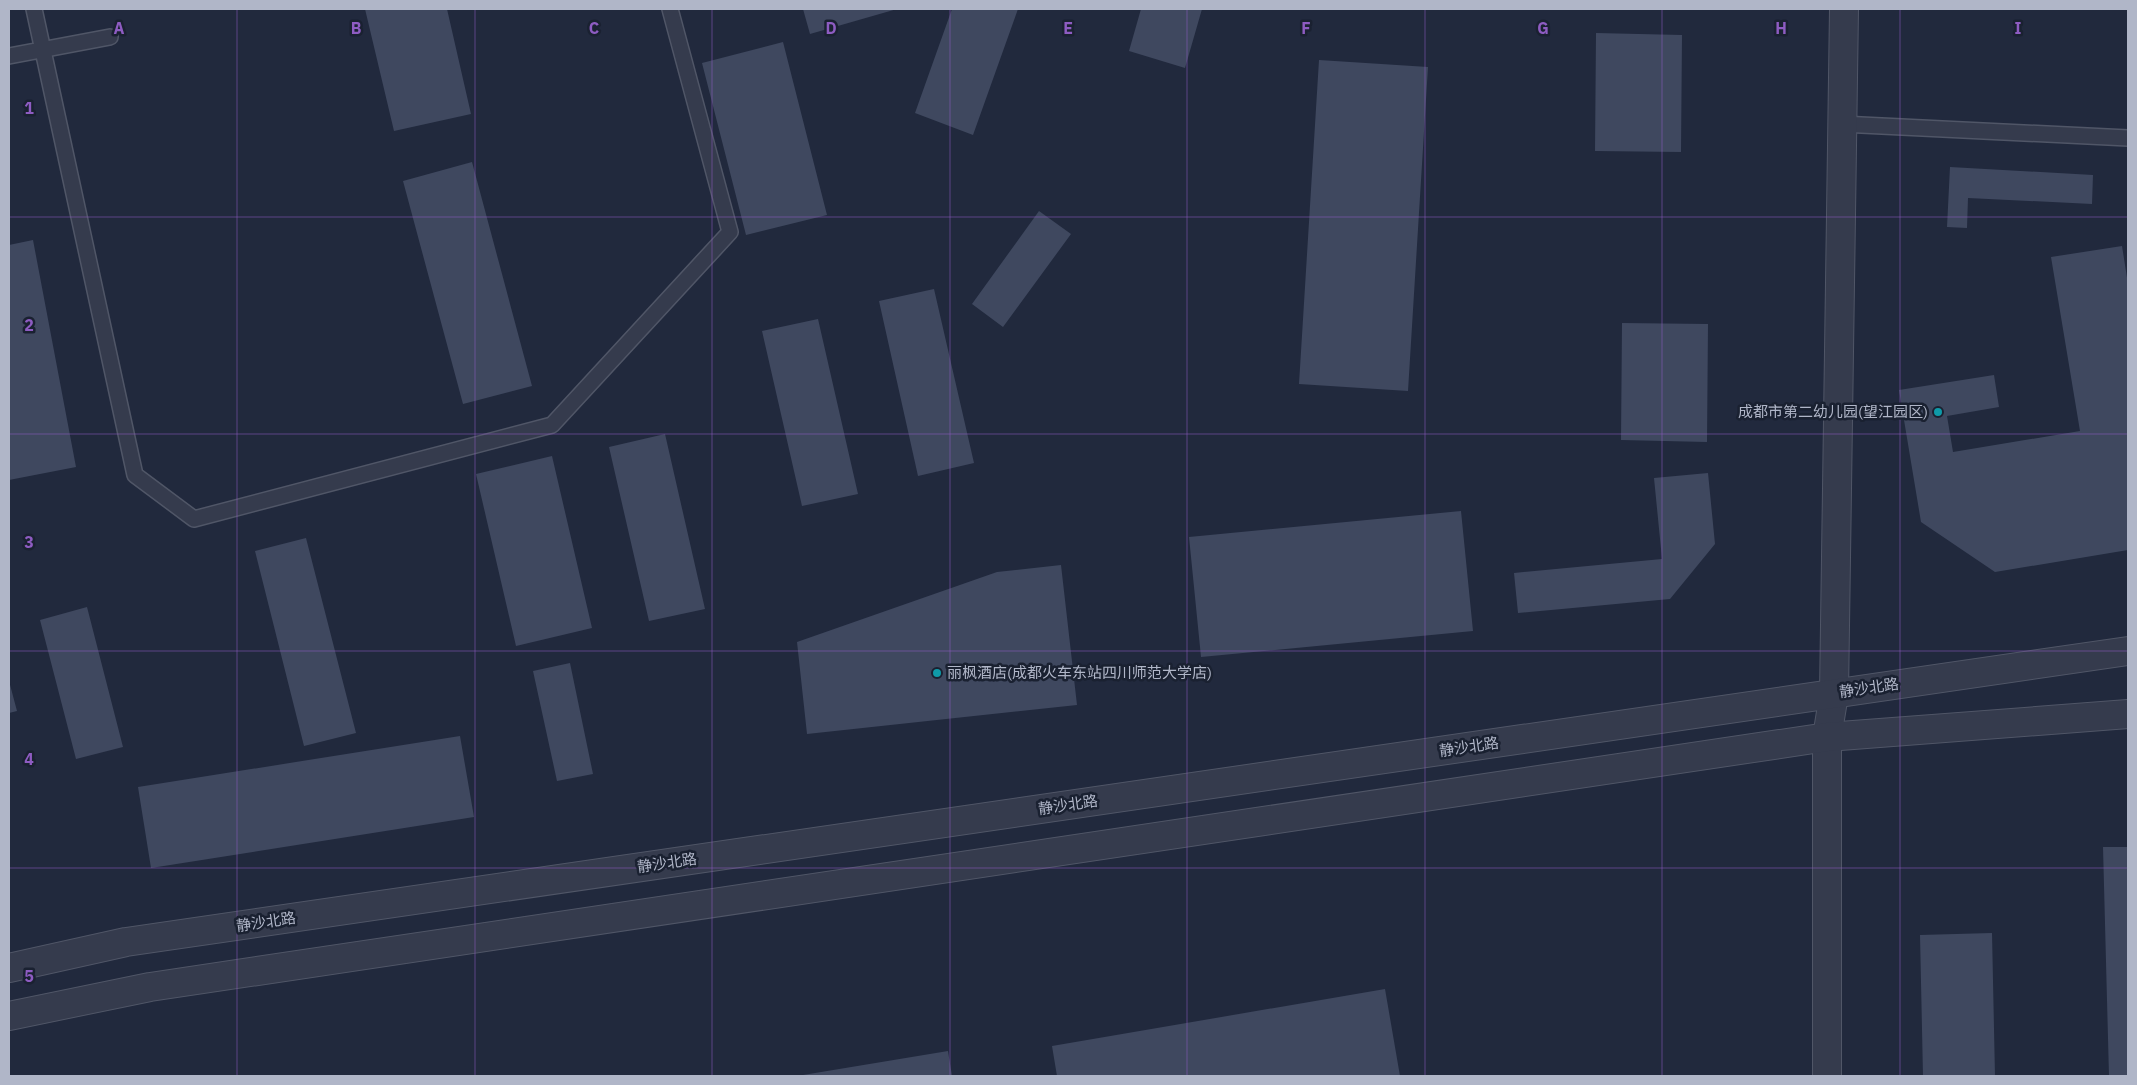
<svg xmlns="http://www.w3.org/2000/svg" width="2137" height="1085" viewBox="0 0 2137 1085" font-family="'IBM Plex Sans','Noto Sans SC',sans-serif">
<rect width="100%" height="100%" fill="#21293d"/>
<!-- building -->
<path fill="#3f485f" d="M 365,9 L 447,9 L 471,114 L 394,131 Z
M 803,9 L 897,9 L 810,34 Z
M 952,9 L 1018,9 L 973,135 L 915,113 Z
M 1141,9 L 1202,9 L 1185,68 L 1129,51 Z
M 1596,33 L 1682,35 L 1681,152 L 1595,151 Z
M 783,42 L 827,215 L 746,235 L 702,63 Z
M 1319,60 L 1428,67 L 1408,391 L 1299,384 Z
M 472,162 L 532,386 L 463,404 L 403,181 Z
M 1950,167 L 2093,175 L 2092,204 L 1968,198 L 1967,228 L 1947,227 Z
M 1039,211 L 1071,234 L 1003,327 L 972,304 Z
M 33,240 L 76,467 L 9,480 L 9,245 Z
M 2122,246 L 2128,284 L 2128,550 L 1995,572 L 1921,522 L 1899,390 L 1994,375 L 1999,407 L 1947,416 L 1953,452 L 2080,431 L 2051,257 Z
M 934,289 L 974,463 L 918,476 L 879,301 Z
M 818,319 L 858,494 L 802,506 L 762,331 Z
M 1622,323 L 1708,324 L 1707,442 L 1621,440 Z
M 665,434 L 705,609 L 649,621 L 609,447 Z
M 552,456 L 592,628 L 516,646 L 476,474 Z
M 1708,473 L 1715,544 L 1670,599 L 1518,613 L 1514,573 L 1662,559 L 1654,478 Z
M 1461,511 L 1473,631 L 1201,657 L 1189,537 Z
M 306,538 L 356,733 L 304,746 L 255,551 Z
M 1061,565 L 1077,705 L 807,734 L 797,642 L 997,572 Z
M 87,607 L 123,747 L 76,759 L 40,620 Z
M 570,663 L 593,774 L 557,781 L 533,671 Z
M 9,681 L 17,711 L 9,713 Z
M 460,736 L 474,817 L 151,868 L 138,787 Z
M 2103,847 L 2128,847 L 2128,1076 L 2109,1076 Z
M 1992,933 L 1995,1076 L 1923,1076 L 1920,935 Z
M 1385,989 L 1400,1076 L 1057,1076 L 1052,1046 Z
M 948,1051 L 952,1076 L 803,1076 L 803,1075 Z"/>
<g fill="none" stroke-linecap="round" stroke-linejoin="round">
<!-- service casing -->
<g stroke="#505667" stroke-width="18">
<path id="service" d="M 34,9 L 135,475 L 194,519 L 552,425 L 730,232 L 670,9
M 9,56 L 110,37
M 1841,124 L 2128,138"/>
</g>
<!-- minor casing -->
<g stroke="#505667" stroke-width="30">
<path id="minor" d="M 1827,1076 L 1827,737 L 1834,694 L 1844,9"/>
</g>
<!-- tertiary casing -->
<g stroke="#505667" stroke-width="30">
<path id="tertiary" d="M 9,968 L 126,942 L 2128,651
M 9,1016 L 150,987 L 1827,737 L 2128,714"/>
</g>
<!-- service -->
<use href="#service" stroke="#353b4d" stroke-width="15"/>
<!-- minor -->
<use href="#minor" stroke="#353b4d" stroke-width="28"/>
<!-- tertiary -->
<use href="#tertiary" stroke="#353b4d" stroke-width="28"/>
</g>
<!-- grid -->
<path fill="none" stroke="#8e5cc2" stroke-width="1" stroke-opacity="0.55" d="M 237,9 L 237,1076M 475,9 L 475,1076M 712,9 L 712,1076M 950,9 L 950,1076M 1187,9 L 1187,1076M 1425,9 L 1425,1076M 1662,9 L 1662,1076M 1900,9 L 1900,1076M 9,217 L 2128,217M 9,434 L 2128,434M 9,651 L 2128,651M 9,868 L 2128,868"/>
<!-- markers -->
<g fill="#0f9aa8" stroke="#1a2131" stroke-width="2">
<circle cx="1938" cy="412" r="5"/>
<circle cx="937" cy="673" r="5"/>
</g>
<g text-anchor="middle" stroke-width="5" stroke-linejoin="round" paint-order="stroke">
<!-- poi labels -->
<g font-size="15" fill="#b0b6c8" stroke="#1a2131" text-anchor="end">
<text x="1928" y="417">成都市第二幼儿园(望江园区)</text>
<text x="947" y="678" text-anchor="start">丽枫酒店(成都火车东站四川师范大学店)</text>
</g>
<!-- street labels -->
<g font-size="15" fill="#b0b6c8" stroke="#1a2131">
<text transform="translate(1869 688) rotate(-8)" y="5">静沙北路</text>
<text transform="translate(1469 747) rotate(-8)" y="5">静沙北路</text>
<text transform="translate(1068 805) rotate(-8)" y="5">静沙北路</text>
<text transform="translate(667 863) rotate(-8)" y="5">静沙北路</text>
<text transform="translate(266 922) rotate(-8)" y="5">静沙北路</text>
</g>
</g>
<g font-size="16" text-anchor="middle" font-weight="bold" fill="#8e5cc2" stroke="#1a2131" stroke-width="5" stroke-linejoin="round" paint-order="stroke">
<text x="119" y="34">A</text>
<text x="356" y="34">B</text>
<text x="594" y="34">C</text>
<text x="831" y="34">D</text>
<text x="1068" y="34">E</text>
<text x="1306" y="34">F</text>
<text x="1543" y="34">G</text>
<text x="1781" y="34">H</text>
<text x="2018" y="34">I</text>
<text x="29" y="114">1</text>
<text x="29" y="331">2</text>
<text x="29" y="548">3</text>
<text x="29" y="765">4</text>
<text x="29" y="982">5</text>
</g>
<!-- border -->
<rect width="2137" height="1085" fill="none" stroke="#b0b6c8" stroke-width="20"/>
</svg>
